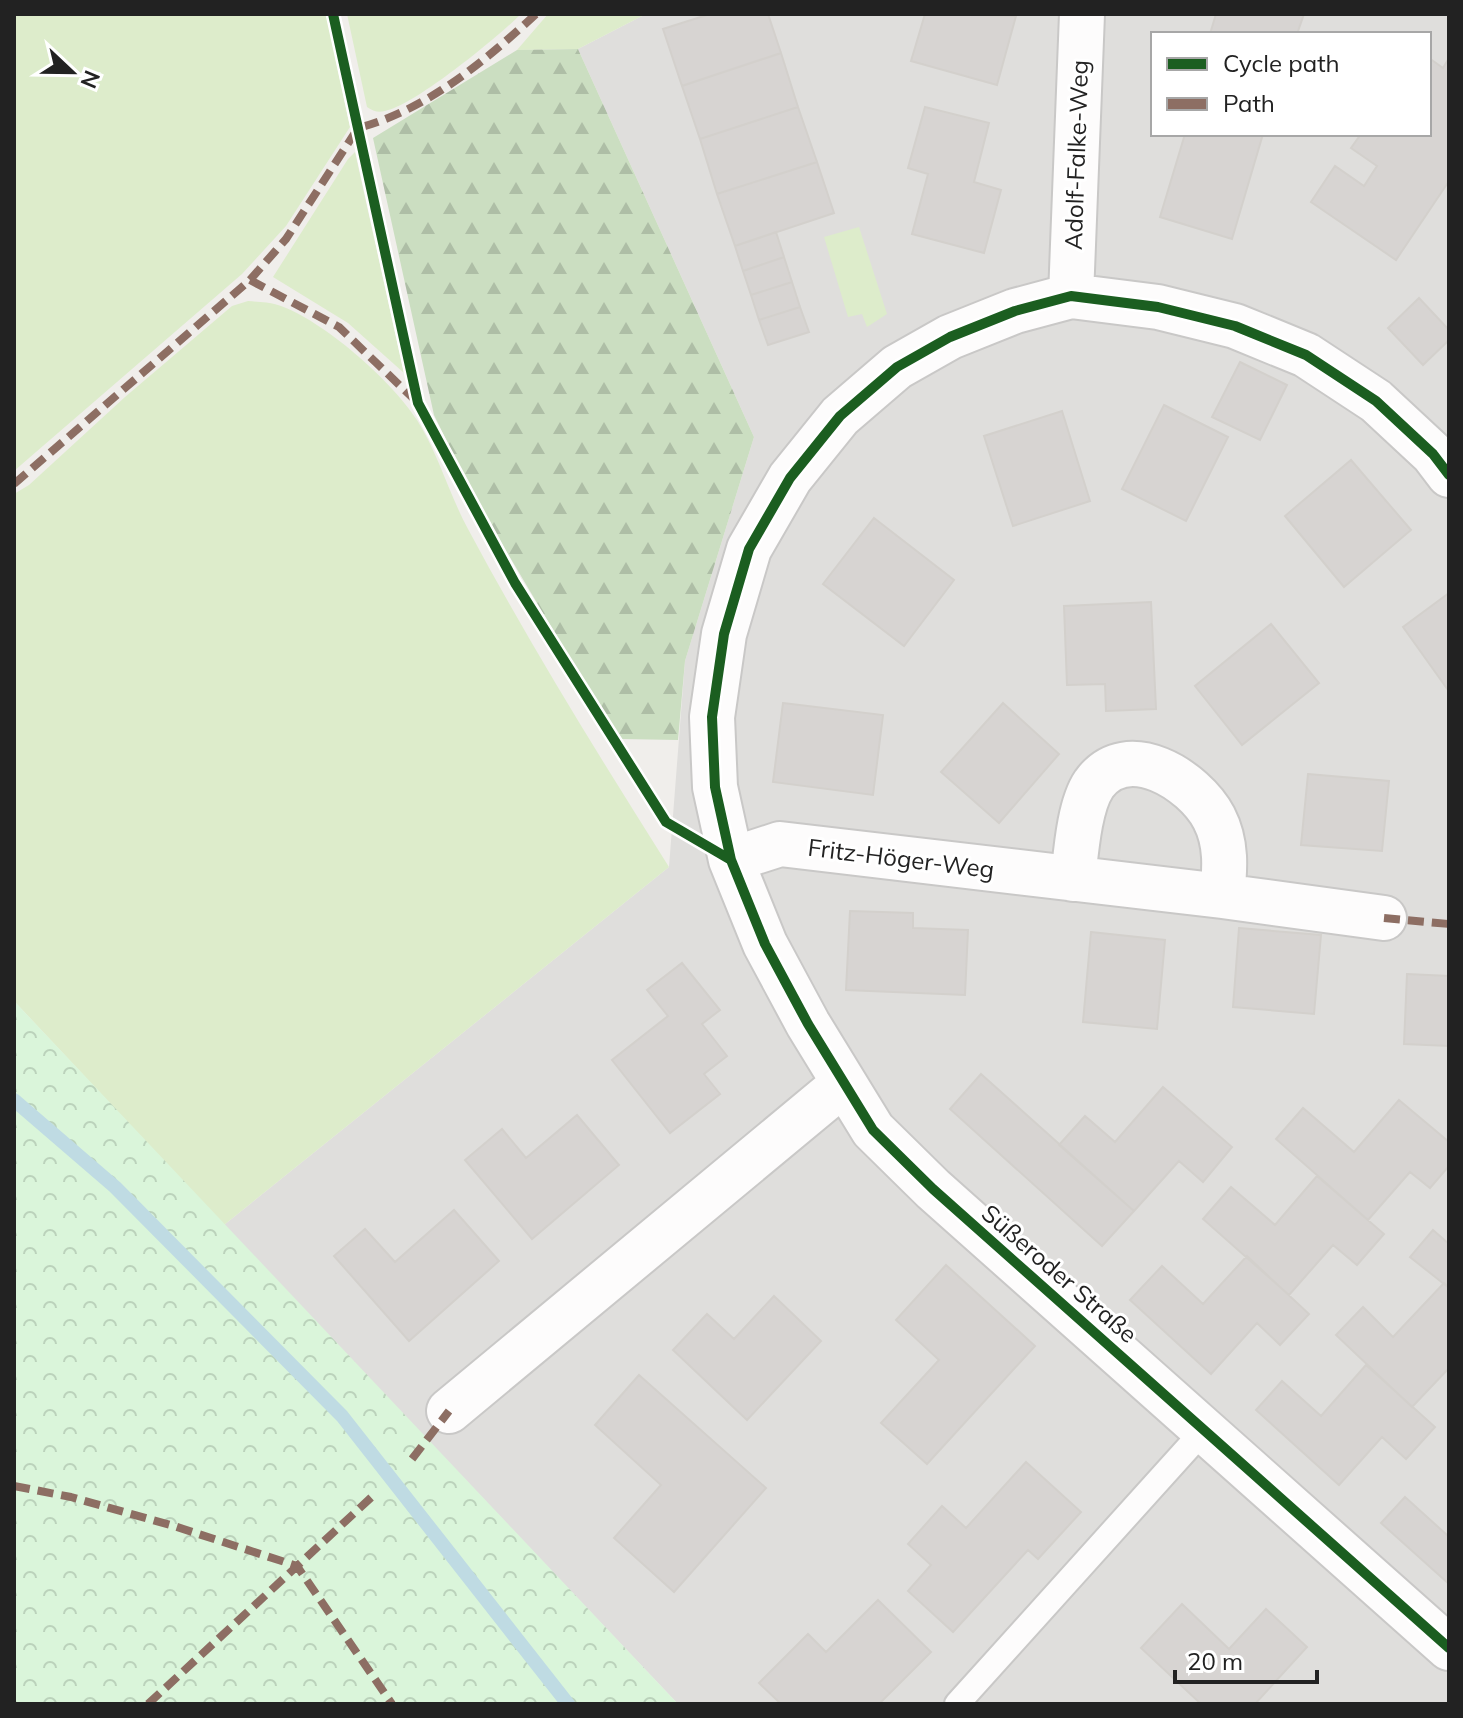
<svg xmlns="http://www.w3.org/2000/svg" width="1463" height="1718" viewBox="0 0 1463 1718" font-family="Mulish,sans-serif">
<defs>
<pattern id="forest-firs" width="22" height="20" patternUnits="userSpaceOnUse" patternTransform="scale(2)"><rect width="22" height="20" fill="#cbdec1"/><path d="M5 1l3.5 6h-7zM16 11l3.5 6h-7z" fill="#aebea6"/></pattern>
<pattern id="park-crowns" width="20" height="18" patternUnits="userSpaceOnUse" patternTransform="scale(2)"><rect width="20" height="18" fill="#daf5da"/><path d="M2 6a3 3 0 1 1 6 0M12 15a3 3 0 1 1 6 0" fill="none" stroke="#bbd2bb"/></pattern>
</defs>
<rect width="100%" height="100%" fill="#f0eeeb"/>
<!-- residential -->
<path fill="#dfdedc" fill-rule="evenodd" d="M 646,14 L 1449,14 L 1449,1704 L 678,1704 L 224,1225 L 669,867 L 685,661 L 754,437 L 578,49 ZM 1153,34 L 1429,34 L 1429,134 L 1153,134 Z"/>
<!-- grass -->
<path fill="#ddeccb" d="M 14,14 L 326,14 L 350,127 L 286,226 L 242,274 L 14,471 Z
M 347,14 L 521,14 C 498,37 414,106 385,111 C 378,113 373,111 367,107 Z
M 548,14 L 646,14 L 578,49 L 517,50 Z
M 355,152 L 404,373 L 348,323 L 273,277 L 348,159 Z
M 859,227 L 887,314 L 867,327 L 862,314 L 848,317 L 824,237 Z
M 248,301 C 258,302 269,302 278,305 C 323,320 391,380 417,420 C 438,453 449,494 468,529 C 530,645 599,756 669,867 L 224,1225 L 14,1001 L 14,494 L 29,485 L 125,397 L 232,306 Z"/>
<!-- forest -->
<path fill="url(#forest-firs)" d="M 578,49 L 754,437 L 685,661 L 678,740 L 621,739 L 601,711 L 473,495 L 434,415 L 373,138 L 517,50 Z"/>
<!-- park -->
<path fill="url(#park-crowns)" d="M 14,1001 L 678,1704 L 14,1704 Z"/>
<g fill="none" stroke-linecap="round" stroke-linejoin="round">
<!-- stream -->
<path stroke="#bfdbe3" stroke-width="14" d="M 14,1100 L 115,1187 L 342,1416 L 568,1704"/>
</g>
<!-- building -->
<path fill="#d7d4d2" stroke="#d3d0cc" stroke-width="2" d="M 710,14 L 768,14 L 781,53 L 682,86 L 663,29 Z
M 925,14 L 1016,16 L 997,85 L 911,61 Z
M 1216,14 L 1304,14 L 1297,34 L 1210,34 Z
M 781,53 L 798,107 L 700,139 L 682,86 Z
M 1429,58 L 1443,68 L 1449,58 L 1449,181 L 1396,260 L 1311,202 L 1335,166 L 1364,186 L 1377,166 L 1351,148 L 1361,134 L 1429,134 Z
M 798,107 L 817,162 L 717,194 L 700,139 Z
M 925,107 L 989,123 L 974,182 L 1001,190 L 984,253 L 912,234 L 928,174 L 908,168 Z
M 1185,134 L 1263,134 L 1232,239 L 1160,217 Z
M 817,162 L 834,213 L 735,246 L 717,194 Z
M 776,232 L 784,257 L 743,271 L 735,246 Z
M 784,257 L 792,282 L 751,295 L 743,271 Z
M 792,282 L 800,307 L 759,320 L 751,295 Z
M 1419,298 L 1449,330 L 1449,340 L 1423,365 L 1388,328 Z
M 800,307 L 809,332 L 768,345 L 759,320 Z
M 1240,362 L 1287,385 L 1260,440 L 1212,417 Z
M 1164,405 L 1228,437 L 1186,521 L 1122,489 Z
M 1062,411 L 1090,501 L 1013,526 L 984,436 Z
M 1351,460 L 1411,530 L 1344,587 L 1285,516 Z
M 874,518 L 954,580 L 904,646 L 823,584 Z
M 1449,593 L 1449,689 L 1448,690 L 1403,627 Z
M 1151,602 L 1156,709 L 1106,711 L 1105,684 L 1067,685 L 1064,606 Z
M 1271,624 L 1319,683 L 1242,745 L 1195,686 Z
M 783,703 L 883,715 L 873,795 L 773,782 Z
M 1003,703 L 1059,754 L 999,823 L 941,772 Z
M 1308,774 L 1389,781 L 1382,851 L 1301,845 Z
M 850,911 L 913,913 L 913,928 L 968,930 L 965,995 L 846,990 Z
M 1239,928 L 1321,935 L 1314,1014 L 1233,1007 Z
M 1091,932 L 1165,940 L 1157,1029 L 1083,1022 Z
M 682,963 L 720,1010 L 702,1024 L 727,1056 L 704,1074 L 720,1094 L 670,1133 L 612,1060 L 668,1016 L 647,990 Z
M 1407,974 L 1449,976 L 1449,1046 L 1404,1044 Z
M 981,1074 L 1134,1211 L 1102,1246 L 950,1109 Z
M 1163,1087 L 1232,1147 L 1203,1182 L 1179,1161 L 1134,1211 L 1059,1145 L 1085,1116 L 1115,1142 Z
M 1399,1100 L 1449,1142 L 1449,1166 L 1430,1188 L 1410,1172 L 1368,1220 L 1276,1139 L 1303,1108 L 1354,1152 Z
M 577,1115 L 619,1165 L 532,1239 L 465,1160 L 502,1129 L 526,1158 Z
M 1317,1176 L 1384,1234 L 1357,1265 L 1333,1245 L 1289,1295 L 1203,1219 L 1231,1187 L 1275,1225 Z
M 454,1210 L 499,1261 L 409,1341 L 334,1256 L 365,1229 L 395,1262 Z
M 1433,1230 L 1449,1244 L 1449,1288 L 1410,1257 Z
M 1247,1256 L 1309,1314 L 1280,1345 L 1257,1323 L 1211,1374 L 1130,1300 L 1162,1266 L 1203,1304 Z
M 946,1265 L 1035,1346 L 927,1464 L 881,1423 L 939,1360 L 896,1320 Z
M 1444,1283 L 1449,1288 L 1449,1368 L 1412,1407 L 1336,1335 L 1363,1307 L 1393,1337 Z
M 774,1296 L 821,1341 L 747,1420 L 673,1350 L 707,1314 L 734,1339 Z
M 1366,1365 L 1435,1427 L 1406,1459 L 1382,1437 L 1339,1485 L 1256,1410 L 1282,1381 L 1321,1416 Z
M 639,1375 L 766,1488 L 674,1592 L 614,1538 L 661,1485 L 595,1425 Z
M 1026,1462 L 1081,1512 L 1038,1559 L 1028,1550 L 953,1632 L 908,1591 L 931,1565 L 908,1544 L 942,1506 L 966,1528 Z
M 1405,1497 L 1447,1535 L 1449,1533 L 1449,1584 L 1381,1523 Z
M 878,1600 L 931,1652 L 879,1704 L 781,1704 L 759,1683 L 808,1634 L 826,1652 Z
M 1182,1604 L 1229,1649 L 1266,1609 L 1307,1647 L 1255,1704 L 1201,1704 L 1141,1648 Z"/>
<g fill="none" stroke-linecap="round" stroke-linejoin="round">
<!-- service casing -->
<g stroke="#c9c8c7" stroke-width="28">
<path id="service" d="M 957,1704 L 1205,1429"/>
</g>
<!-- minor casing -->
<g stroke="#c9c8c7" stroke-width="48">
<path id="minor" d="M 1071,296 L 1082,14
M 1449,475 L 1433,454 L 1376,401 L 1306,355 L 1235,326 L 1158,307 L 1071,296 L 1015,311 L 950,337 L 897,367 L 840,416 L 790,478 L 749,549 L 724,634 L 712,717 L 715,787 L 731,860 L 765,944 L 808,1024 L 873,1130 L 933,1189 L 1449,1648
M 731,860 L 780,844 L 1222,896 L 1384,918
M 1073,879 C 1076,853 1079,806 1094,784 C 1127,738 1194,780 1214,818 C 1227,843 1225,869 1222,896
M 449,1411 L 843,1084"/>
</g>
<!-- service -->
<use href="#service" stroke="#fdfcfc" stroke-width="24"/>
<!-- minor -->
<use href="#minor" stroke="#fdfcfc" stroke-width="44"/>
<!-- quiet -->
<path stroke="#8d6e63" stroke-width="8" stroke-dasharray="16 8" stroke-linecap="butt" d="M 250,280 L 286,239 L 358,128 C 427,110 485,61 536,14
M 14,484 L 250,280 L 339,327 L 417,402
M 1384,918 L 1449,924
M 412,1459 L 449,1411
M 14,1486 L 71,1497 L 174,1526 L 297,1566 L 392,1704
M 148,1704 L 376,1493"/>
<!-- cycleway casing -->
<g stroke="#fff" stroke-width="15">
<path id="cycleway" d="M 333,14 L 418,403 L 515,583 L 666,822 L 731,860
M 1449,475 L 1433,454 L 1376,401 L 1306,355 L 1235,326 L 1158,307 L 1071,296 L 1015,311 L 950,337 L 897,367 L 840,416 L 790,478 L 749,549 L 724,634 L 712,717 L 715,787 L 731,860 L 765,944 L 808,1024 L 873,1130 L 933,1189 L 1449,1648"/>
</g>
<!-- cycleway -->
<use href="#cycleway" stroke="#1b5e20" stroke-width="10"/>
</g>
<g text-anchor="middle" stroke-width="6" stroke-linejoin="round" paint-order="stroke">
<!-- street labels -->
<g font-size="24" fill="#222" stroke="#fff">
<text transform="translate(1077 155) rotate(-88)" y="8">Adolf-Falke-Weg</text>
<text transform="translate(901 859) rotate(7)" y="8">Fritz-Höger-Weg</text>
<text transform="translate(1059 1274) rotate(41)" y="8">Süßeroder Straße</text>
</g>
</g>
<!-- border -->
<rect width="1463" height="1718" fill="none" stroke="#222222" stroke-width="32"/>
<!-- legend -->
<rect x="1151" y="32" width="280" height="104" fill="#ffffff" stroke="#a7a7a7" stroke-width="2"/>
<rect x="1167" y="58" width="40" height="12" fill="#1b5e20" stroke="#a7a7a7" stroke-width="2"/>
<text x="1223" y="72" font-size="24" fill="#222222">Cycle path</text>
<rect x="1167" y="98" width="40" height="12" fill="#8d6e63" stroke="#a7a7a7" stroke-width="2"/>
<text x="1223" y="112" font-size="24" fill="#222222">Path</text>
<!-- north arrow -->
<g transform="translate(72 72) rotate(112)" stroke="#ffffff" stroke-width="6" paint-order="stroke">
<path d="M0-6L14 30L0 20L-14 30Z" fill="#222222"/>
<text y="-12" font-size="22" font-weight="bold" text-anchor="middle" fill="#222222">N</text>
</g>
<!-- scale -->
<path d="M1175 1670v12h142v-12" fill="none" stroke="#222222" stroke-width="4"/>
<text x="1187" y="1670" font-size="24" fill="#222222" stroke="#ffffff" stroke-width="6" paint-order="stroke">20 m</text>
</svg>
